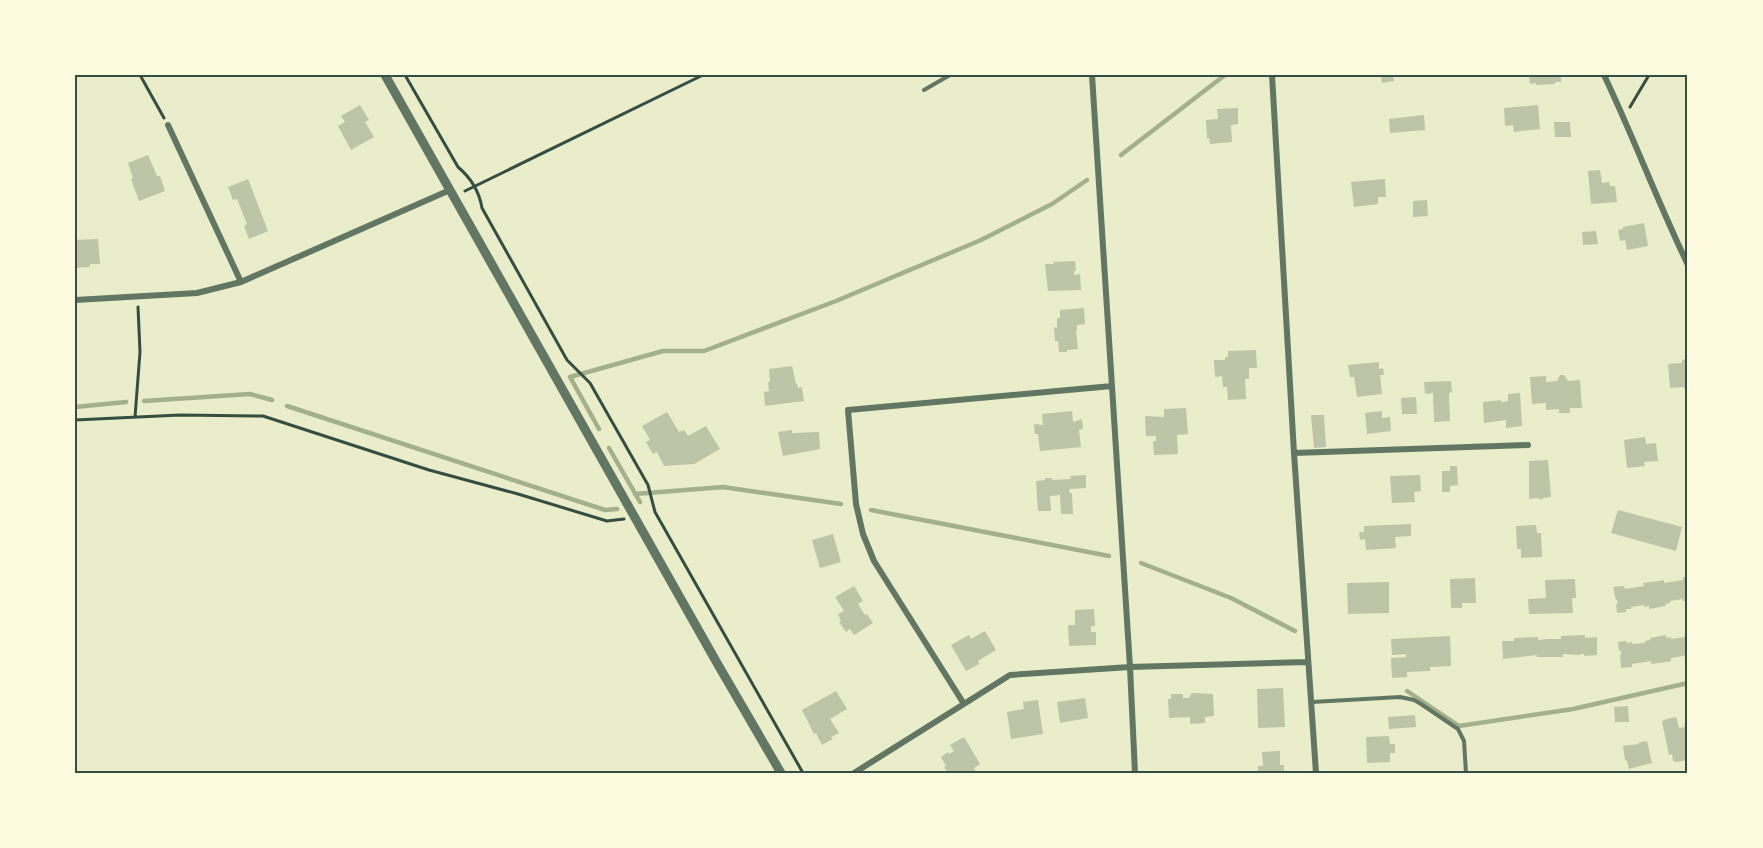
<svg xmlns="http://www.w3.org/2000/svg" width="1763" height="848" viewBox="0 0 1763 848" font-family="Roboto,sans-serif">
<rect width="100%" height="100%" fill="#e9edc9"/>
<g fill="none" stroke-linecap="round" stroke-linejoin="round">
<!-- stream -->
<path stroke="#a3b18a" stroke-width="4.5" d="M 1121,155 L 1225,75
M 144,401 L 250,394 L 272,400
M 287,406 L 605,510 L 617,509
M 75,407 L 126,402
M 599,429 L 570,377 L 663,351 L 704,351 L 836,301 L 981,240 L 1052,204 L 1087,180
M 609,448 L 640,502
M 635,494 L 723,487 L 841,504
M 871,510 L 1109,556
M 1141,563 L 1231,598 L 1295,631
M 1407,691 L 1459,726 L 1573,709 L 1688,683"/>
</g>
<!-- building -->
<path fill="#bcc5a7" d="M 1381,75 L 1393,75 L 1394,81 L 1382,83 Z
M 1529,75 L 1561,75 L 1561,82 L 1555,82 L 1555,84 L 1536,85 L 1536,83 L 1530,84 Z
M 360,105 L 369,120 L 365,122 L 374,137 L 351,150 L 338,126 L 345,122 L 341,116 Z
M 1538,105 L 1540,129 L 1514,132 L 1513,125 L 1505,126 L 1504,108 Z
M 1238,108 L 1238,124 L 1231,125 L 1232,142 L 1210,144 L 1209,138 L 1207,138 L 1206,120 L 1218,119 L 1217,109 Z
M 1424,115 L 1425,130 L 1390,133 L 1389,119 Z
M 1554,122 L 1570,122 L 1571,137 L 1555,137 Z
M 148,155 L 157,176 L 160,176 L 165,191 L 139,201 L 131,179 L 133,178 L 128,163 Z
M 1600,170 L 1602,183 L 1609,182 L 1610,186 L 1615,186 L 1617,202 L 1591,204 L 1588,171 Z
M 248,179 L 268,231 L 249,239 L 244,226 L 247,224 L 237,199 L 233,200 L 228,187 Z
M 1385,179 L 1386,197 L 1378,197 L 1378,204 L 1354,207 L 1351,182 Z
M 1427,200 L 1428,216 L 1413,217 L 1413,201 Z
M 1644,223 L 1648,246 L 1627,250 L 1625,240 L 1620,241 L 1618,230 L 1623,229 L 1623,227 Z
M 1596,231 L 1598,244 L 1583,245 L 1582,232 Z
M 98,239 L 100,264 L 90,264 L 90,267 L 75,268 L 75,240 Z
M 1075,261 L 1076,271 L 1074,271 L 1074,275 L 1080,274 L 1081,290 L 1048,291 L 1045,264 L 1054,264 L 1053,262 Z
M 1084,308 L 1085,324 L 1077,325 L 1077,330 L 1076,330 L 1078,349 L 1067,350 L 1067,352 L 1059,352 L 1058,341 L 1055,341 L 1054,327 L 1057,328 L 1057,318 L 1060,318 L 1060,310 Z
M 1256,350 L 1257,368 L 1249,368 L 1249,379 L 1245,379 L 1246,399 L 1228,400 L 1227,387 L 1223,387 L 1222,376 L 1215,377 L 1214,360 L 1225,360 L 1225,357 L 1228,357 L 1228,351 Z
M 1688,359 L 1688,388 L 1684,389 L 1684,387 L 1670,388 L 1668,364 L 1682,363 L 1682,360 Z
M 1379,362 L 1379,369 L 1383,368 L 1384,375 L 1380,375 L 1382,394 L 1357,397 L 1354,377 L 1350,377 L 1348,365 Z
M 792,366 L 796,384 L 797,384 L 798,388 L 802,387 L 804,401 L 765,406 L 764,392 L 769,391 L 768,382 L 770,382 L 769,369 Z
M 1560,375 L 1564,375 L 1568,381 L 1580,380 L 1582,408 L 1570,408 L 1570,413 L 1559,413 L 1559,409 L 1546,410 L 1546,403 L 1532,404 L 1530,377 L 1546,376 L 1546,382 L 1557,381 Z
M 1451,381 L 1452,392 L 1449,393 L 1450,421 L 1434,422 L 1433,393 L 1425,394 L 1424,382 Z
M 1520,393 L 1522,426 L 1506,428 L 1506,420 L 1484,423 L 1483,402 L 1501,400 L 1501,402 L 1508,401 L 1508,394 Z
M 1416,397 L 1417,414 L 1402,414 L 1401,398 Z
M 1186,408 L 1188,434 L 1177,435 L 1178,454 L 1154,455 L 1153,441 L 1156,441 L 1156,436 L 1146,436 L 1145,416 L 1164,417 L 1164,409 Z
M 1072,411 L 1073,422 L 1082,419 L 1083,429 L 1079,430 L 1081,447 L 1040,451 L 1038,434 L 1035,434 L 1034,424 L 1043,425 L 1042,414 Z
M 1382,411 L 1382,418 L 1390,417 L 1391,431 L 1367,434 L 1365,413 Z
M 667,412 L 679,432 L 684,430 L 688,436 L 706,426 L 720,449 L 694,464 L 664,466 L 657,452 L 653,454 L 646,442 L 650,440 L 642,426 Z
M 1311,415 L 1324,415 L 1326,447 L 1314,448 Z
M 792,430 L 792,433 L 819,432 L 820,449 L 783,456 L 778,432 Z
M 1645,437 L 1646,444 L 1656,443 L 1658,461 L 1644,462 L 1645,466 L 1627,468 L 1624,440 Z
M 1548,460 L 1551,497 L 1543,498 L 1542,500 L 1537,498 L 1529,499 L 1529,461 Z
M 1450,466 L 1457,466 L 1458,485 L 1450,486 L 1450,492 L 1442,492 L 1442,471 L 1450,471 Z
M 1086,475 L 1086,488 L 1069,489 L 1070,493 L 1072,493 L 1073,514 L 1061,514 L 1060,495 L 1050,496 L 1051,511 L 1038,511 L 1036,481 L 1045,480 L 1045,478 L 1052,478 L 1052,480 L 1071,479 L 1070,476 Z
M 1420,475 L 1421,491 L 1414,492 L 1415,502 L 1392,503 L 1390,476 Z
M 1618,510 L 1682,527 L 1676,551 L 1611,533 Z
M 1411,524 L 1411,536 L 1395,537 L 1396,548 L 1366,550 L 1365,539 L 1360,540 L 1359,532 L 1364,532 L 1364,526 Z
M 1536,525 L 1537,533 L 1541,533 L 1542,557 L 1521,558 L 1521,549 L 1517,549 L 1516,526 Z
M 833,534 L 841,562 L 820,568 L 812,540 Z
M 1683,577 L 1688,577 L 1688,601 L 1683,601 L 1683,599 L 1670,601 L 1670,603 L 1665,604 L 1666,606 L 1649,609 L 1649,606 L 1644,607 L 1644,605 L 1631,607 L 1631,609 L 1626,609 L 1626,612 L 1617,613 L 1616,604 L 1618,604 L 1617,600 L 1616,600 L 1613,587 L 1624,586 L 1625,589 L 1644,586 L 1643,583 L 1659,581 L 1664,580 L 1664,583 L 1683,580 Z
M 1475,578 L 1476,603 L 1462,603 L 1462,608 L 1451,608 L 1450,579 Z
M 1575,579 L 1576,598 L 1572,598 L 1573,613 L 1529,614 L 1528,599 L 1546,598 L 1545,580 Z
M 1389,582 L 1389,613 L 1348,614 L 1347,583 Z
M 854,586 L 863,601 L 858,604 L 865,615 L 867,614 L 873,623 L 854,635 L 850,629 L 846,632 L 839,622 L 841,621 L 838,614 L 844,611 L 835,597 Z
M 1094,609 L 1095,626 L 1091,626 L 1091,632 L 1096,632 L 1096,645 L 1069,646 L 1068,625 L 1075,625 L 1075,610 Z
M 985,631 L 996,650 L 978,661 L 979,664 L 966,671 L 951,645 L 969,635 L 971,639 Z
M 1585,635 L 1585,638 L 1597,637 L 1597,655 L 1584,656 L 1584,654 L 1581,654 L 1580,655 L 1563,654 L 1563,657 L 1537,657 L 1537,655 L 1503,659 L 1502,641 L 1514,641 L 1514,638 L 1538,637 L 1538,640 L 1549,639 L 1561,639 L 1561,636 Z
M 1666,635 L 1666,638 L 1671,637 L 1671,639 L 1685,637 L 1684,635 L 1688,635 L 1688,655 L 1671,658 L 1671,661 L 1667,662 L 1651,664 L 1651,661 L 1632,664 L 1632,667 L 1621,668 L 1620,655 L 1621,655 L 1621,651 L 1619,651 L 1618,642 L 1626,641 L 1627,643 L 1632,642 L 1632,644 L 1645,643 L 1645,641 L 1650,640 L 1650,638 Z
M 1450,636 L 1451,666 L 1430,667 L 1430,671 L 1407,672 L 1407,677 L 1392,678 L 1391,658 L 1406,657 L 1406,654 L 1392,655 L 1391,639 Z
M 1283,688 L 1285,727 L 1258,728 L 1257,689 Z
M 836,691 L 847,709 L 830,719 L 839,733 L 831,737 L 833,739 L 822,745 L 816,733 L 814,734 L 802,710 Z
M 1193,693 L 1213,694 L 1214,716 L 1205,717 L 1205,723 L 1190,724 L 1190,717 L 1169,718 L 1168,699 L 1171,699 L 1171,694 L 1183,694 L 1183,698 L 1189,698 L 1191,694 Z
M 1085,698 L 1088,718 L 1060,723 L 1057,702 Z
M 1038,700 L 1043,734 L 1011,739 L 1007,712 L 1024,709 L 1023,702 Z
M 1628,706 L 1629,722 L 1615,722 L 1614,707 Z
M 1415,715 L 1416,727 L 1389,729 L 1388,717 Z
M 1675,717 L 1677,719 L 1679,728 L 1685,727 L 1684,724 L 1688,720 L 1688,760 L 1676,762 L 1673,761 L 1672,754 L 1669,755 L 1662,722 L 1664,720 Z
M 1389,736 L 1390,744 L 1395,744 L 1395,753 L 1390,753 L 1390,762 L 1367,763 L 1366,737 Z
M 964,737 L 980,764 L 974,768 L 976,772 L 948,773 L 944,767 L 946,766 L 941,757 L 948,752 L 949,754 L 954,751 L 950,745 Z
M 1647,741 L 1652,763 L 1629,769 L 1627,761 L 1625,760 L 1623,746 L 1639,744 L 1638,743 Z
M 1280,751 L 1280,765 L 1284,765 L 1284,773 L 1258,773 L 1258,766 L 1263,766 L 1262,752 Z"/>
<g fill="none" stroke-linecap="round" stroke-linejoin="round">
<!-- path -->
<path stroke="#344e41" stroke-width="3" d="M 140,75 L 164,118
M 405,75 L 458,167 C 471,178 479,190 482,208 L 567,360 L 590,383 L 648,485 L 655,512 L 803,773
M 1630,107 L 1649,75
M 465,191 L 703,75
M 135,417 L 140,352 L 138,307
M 75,420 L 180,415 L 263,416 L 429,470 L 518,494 L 607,521 L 624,519"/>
<!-- service -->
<path stroke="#617663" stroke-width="4" d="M 924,90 L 950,75
M 1312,702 L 1400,697 L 1414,700 L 1421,704 L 1458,729 L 1464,741 L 1466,773"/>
<!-- minor -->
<path stroke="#617663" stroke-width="6" d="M 1092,75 L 1130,667 L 1135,773
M 1272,75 L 1294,453 L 1316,773
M 1604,75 C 1634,138 1658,203 1688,265
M 168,125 L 241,282
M 75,300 L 197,293 L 241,282 L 450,190
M 1294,453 L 1528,445
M 964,704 L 874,561 L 863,534 L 856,504 L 848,410 L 1112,386
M 854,773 L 1010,675 L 1130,667 L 1307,662"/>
<!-- tertiary -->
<path stroke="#617663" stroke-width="9" d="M 385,75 L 717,663 L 781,773"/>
</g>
<!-- border -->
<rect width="1763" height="848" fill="none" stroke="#fefae0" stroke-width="153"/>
<rect x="76" y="76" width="1610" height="696" fill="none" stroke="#344e41" stroke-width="2"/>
</svg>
